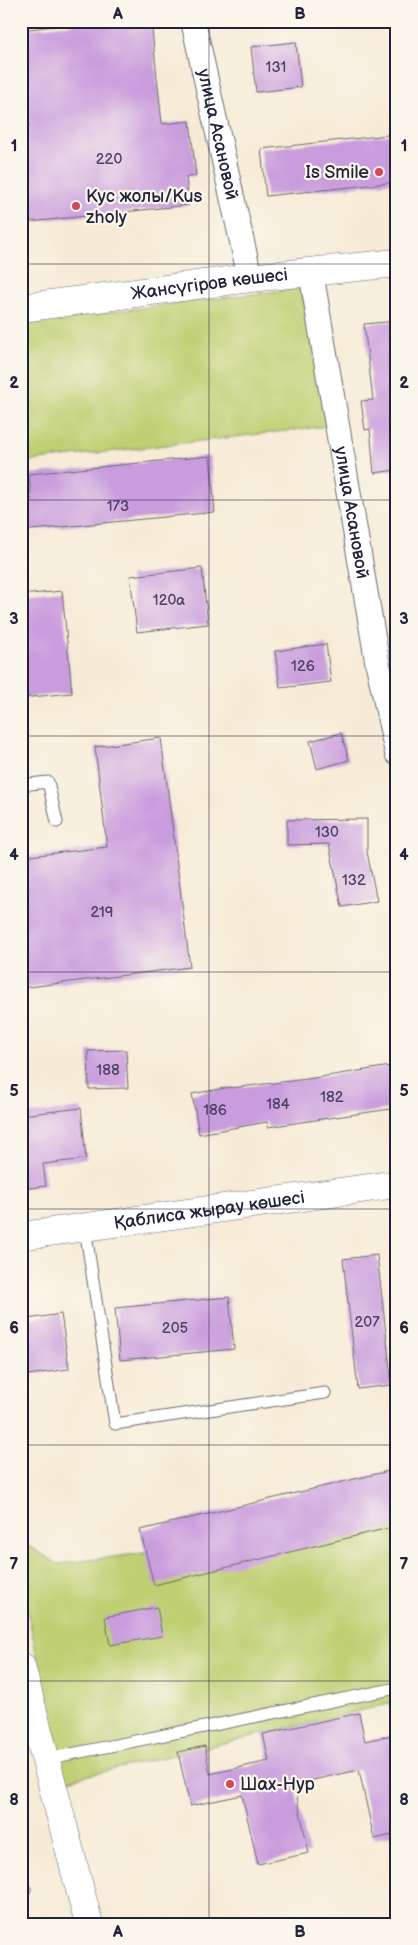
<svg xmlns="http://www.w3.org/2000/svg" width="418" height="1945" viewBox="0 0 418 1945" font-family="'Balsamiq Sans',sans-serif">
<rect width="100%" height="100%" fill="#fbf7ec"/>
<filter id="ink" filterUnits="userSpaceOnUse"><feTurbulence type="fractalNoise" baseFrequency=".02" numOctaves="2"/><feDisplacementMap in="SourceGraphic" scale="10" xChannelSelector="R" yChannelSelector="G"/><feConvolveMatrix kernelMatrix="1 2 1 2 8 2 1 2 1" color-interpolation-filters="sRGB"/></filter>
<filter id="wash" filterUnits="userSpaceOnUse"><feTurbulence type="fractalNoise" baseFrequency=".0096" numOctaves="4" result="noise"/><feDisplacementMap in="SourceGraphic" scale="20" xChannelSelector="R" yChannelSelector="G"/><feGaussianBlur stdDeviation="1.12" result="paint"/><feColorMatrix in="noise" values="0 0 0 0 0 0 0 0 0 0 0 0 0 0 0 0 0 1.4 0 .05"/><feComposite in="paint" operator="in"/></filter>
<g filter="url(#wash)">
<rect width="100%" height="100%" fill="#f6ebd6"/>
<!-- green -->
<path fill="#bfcf72" stroke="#707856" d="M 301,288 L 328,426 L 21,462 L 21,323 Z
M 397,1521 L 397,1702 L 64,1781 L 21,1582 L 21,1541 L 58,1564 Z"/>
<g id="blocks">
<!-- building -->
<path fill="#c99cdd" d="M 96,21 L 151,21 L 162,124 L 190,121 L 196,176 L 186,177 L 189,205 L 30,222 L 21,142 L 21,127 L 29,126 L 21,54 L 21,30 Z
M 296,42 L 301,87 L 256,92 L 251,47 Z
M 397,134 L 397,182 L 266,196 L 261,149 Z
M 397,321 L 397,470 L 374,473 L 370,429 L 365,430 L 361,401 L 373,400 L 364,324 Z
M 210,456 L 215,512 L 21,531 L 21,501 L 31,500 L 29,474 Z
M 202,568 L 208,624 L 137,632 L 130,576 Z
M 62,591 L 72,693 L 21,698 L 21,595 Z
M 326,644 L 331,682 L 280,688 L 275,651 Z
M 341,733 L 349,760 L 317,769 L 310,741 Z
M 161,738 L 190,967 L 21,988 L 21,857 L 107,847 L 95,747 Z
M 367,819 L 367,852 L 377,901 L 342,907 L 329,844 L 287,845 L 287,820 Z
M 126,1050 L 128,1088 L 89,1089 L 88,1051 Z
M 397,1065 L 397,1108 L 268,1127 L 267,1122 L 199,1134 L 192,1094 L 231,1087 L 231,1088 L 308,1079 Z
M 81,1108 L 86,1159 L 43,1164 L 46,1186 L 21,1189 L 21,1115 Z
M 377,1255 L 392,1385 L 358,1389 L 343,1259 Z
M 229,1297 L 234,1349 L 120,1360 L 115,1308 Z
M 61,1314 L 69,1369 L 21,1376 L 21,1320 Z
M 397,1469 L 397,1526 L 154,1585 L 140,1530 Z
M 157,1607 L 162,1636 L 110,1645 L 105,1617 Z
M 359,1713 L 365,1741 L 397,1734 L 397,1834 L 374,1839 L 359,1770 L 294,1784 L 309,1853 L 258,1864 L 242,1795 L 190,1806 L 178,1752 L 205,1746 L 210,1774 L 269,1761 L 263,1734 Z"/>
</g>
</g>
<g filter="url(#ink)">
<use href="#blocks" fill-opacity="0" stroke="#6c6871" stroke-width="1"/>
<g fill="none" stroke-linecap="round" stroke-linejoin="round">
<!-- service casing -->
<g stroke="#6c6871" stroke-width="13">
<path id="service" d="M 21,785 L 48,782 L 57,822
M 85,1228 L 115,1424 L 325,1393
M 46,1759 L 397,1688
M 21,1890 L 25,1889"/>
</g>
<!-- minor casing -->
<g stroke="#6c6871" stroke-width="26">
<g id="minor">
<path id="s1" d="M 193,21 L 250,278"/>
<path id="s2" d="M 311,272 L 377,660 L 397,753"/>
</g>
</g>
<!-- tertiary casing -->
<g stroke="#6c6871" stroke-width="29">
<g id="tertiary">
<path id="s3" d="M 21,1236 L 397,1184"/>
<path d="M 21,1666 L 89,1924"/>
</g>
</g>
<!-- secondary casing -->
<g stroke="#6c6871" stroke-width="29">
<g id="secondary">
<path id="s4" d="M 21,308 L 250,278 L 397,263"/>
</g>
</g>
<!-- service -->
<use href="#service" stroke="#fff" stroke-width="11"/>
<!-- minor -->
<use href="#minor" stroke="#fff" stroke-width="24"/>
<!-- tertiary -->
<use href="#tertiary" stroke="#fff" stroke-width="28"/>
<!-- secondary -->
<use href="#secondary" stroke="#fff" stroke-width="28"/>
</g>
</g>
<!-- grid -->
<path fill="none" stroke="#22223b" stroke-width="1" stroke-opacity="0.55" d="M 209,21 L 209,1924M 21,264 L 397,264M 21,500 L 397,500M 21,736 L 397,736M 21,972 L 397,972M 21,1209 L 397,1209M 21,1445 L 397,1445M 21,1681 L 397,1681"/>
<!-- markers -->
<g fill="#d1495b" stroke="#fbf7ec" stroke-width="2">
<circle cx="379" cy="172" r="5"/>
<circle cx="76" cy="206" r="5"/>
<circle cx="230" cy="1784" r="5"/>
</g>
<g text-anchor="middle" stroke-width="4.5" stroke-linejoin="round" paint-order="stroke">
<!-- number labels -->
<g font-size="15" fill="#4c4064">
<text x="276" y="72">131</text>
<text x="109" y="164">220</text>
<text x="118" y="511">173</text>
<text x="169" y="605">120а</text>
<text x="303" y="671">126</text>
<text x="327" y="837">130</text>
<text x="354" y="885">132</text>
<text x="102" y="917">219</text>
<text x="108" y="1075">188</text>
<text x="332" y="1102">182</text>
<text x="278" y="1109">184</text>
<text x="215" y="1115">186</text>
<text x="367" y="1327">207</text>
<text x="175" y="1333">205</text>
</g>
<!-- street labels -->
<g font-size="18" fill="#22223b" stroke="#fbf7ec">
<text dy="6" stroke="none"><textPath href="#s1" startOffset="116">улица Асановой</textPath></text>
<text dy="6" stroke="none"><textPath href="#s4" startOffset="190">Жансүгіров көшесі</textPath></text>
<text dy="6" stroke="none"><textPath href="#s2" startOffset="244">улица Асановой</textPath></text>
<text dy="6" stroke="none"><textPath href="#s3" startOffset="190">Қаблиса жырау көшесі</textPath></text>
</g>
<!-- poi labels -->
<g font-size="18" fill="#22223b" stroke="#fbf7ec" text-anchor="start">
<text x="369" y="178" text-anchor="end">Is Smile</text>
<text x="86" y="202">Кус жолы/Kus<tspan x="86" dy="21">zholy</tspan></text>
<text x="240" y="1790">Шах-Нур</text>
</g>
</g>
<!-- margin -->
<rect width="418" height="1945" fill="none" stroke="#fbf7ec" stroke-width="55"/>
<rect x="28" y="28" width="362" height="1890" fill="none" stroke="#22223b" stroke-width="2"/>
<g font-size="16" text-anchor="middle" font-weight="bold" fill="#22223b">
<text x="118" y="19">A</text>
<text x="300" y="19">B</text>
<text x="14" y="151">1</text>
<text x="404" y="151">1</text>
<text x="14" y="388">2</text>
<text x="404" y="388">2</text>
<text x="14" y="624">3</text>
<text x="404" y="624">3</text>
<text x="14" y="860">4</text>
<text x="404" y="860">4</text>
<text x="14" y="1096">5</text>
<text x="404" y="1096">5</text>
<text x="14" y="1333">6</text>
<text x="404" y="1333">6</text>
<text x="14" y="1569">7</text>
<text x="404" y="1569">7</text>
<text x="14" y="1805">8</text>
<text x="404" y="1805">8</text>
<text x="118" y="1937">A</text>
<text x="300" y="1937">B</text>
</g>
</svg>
